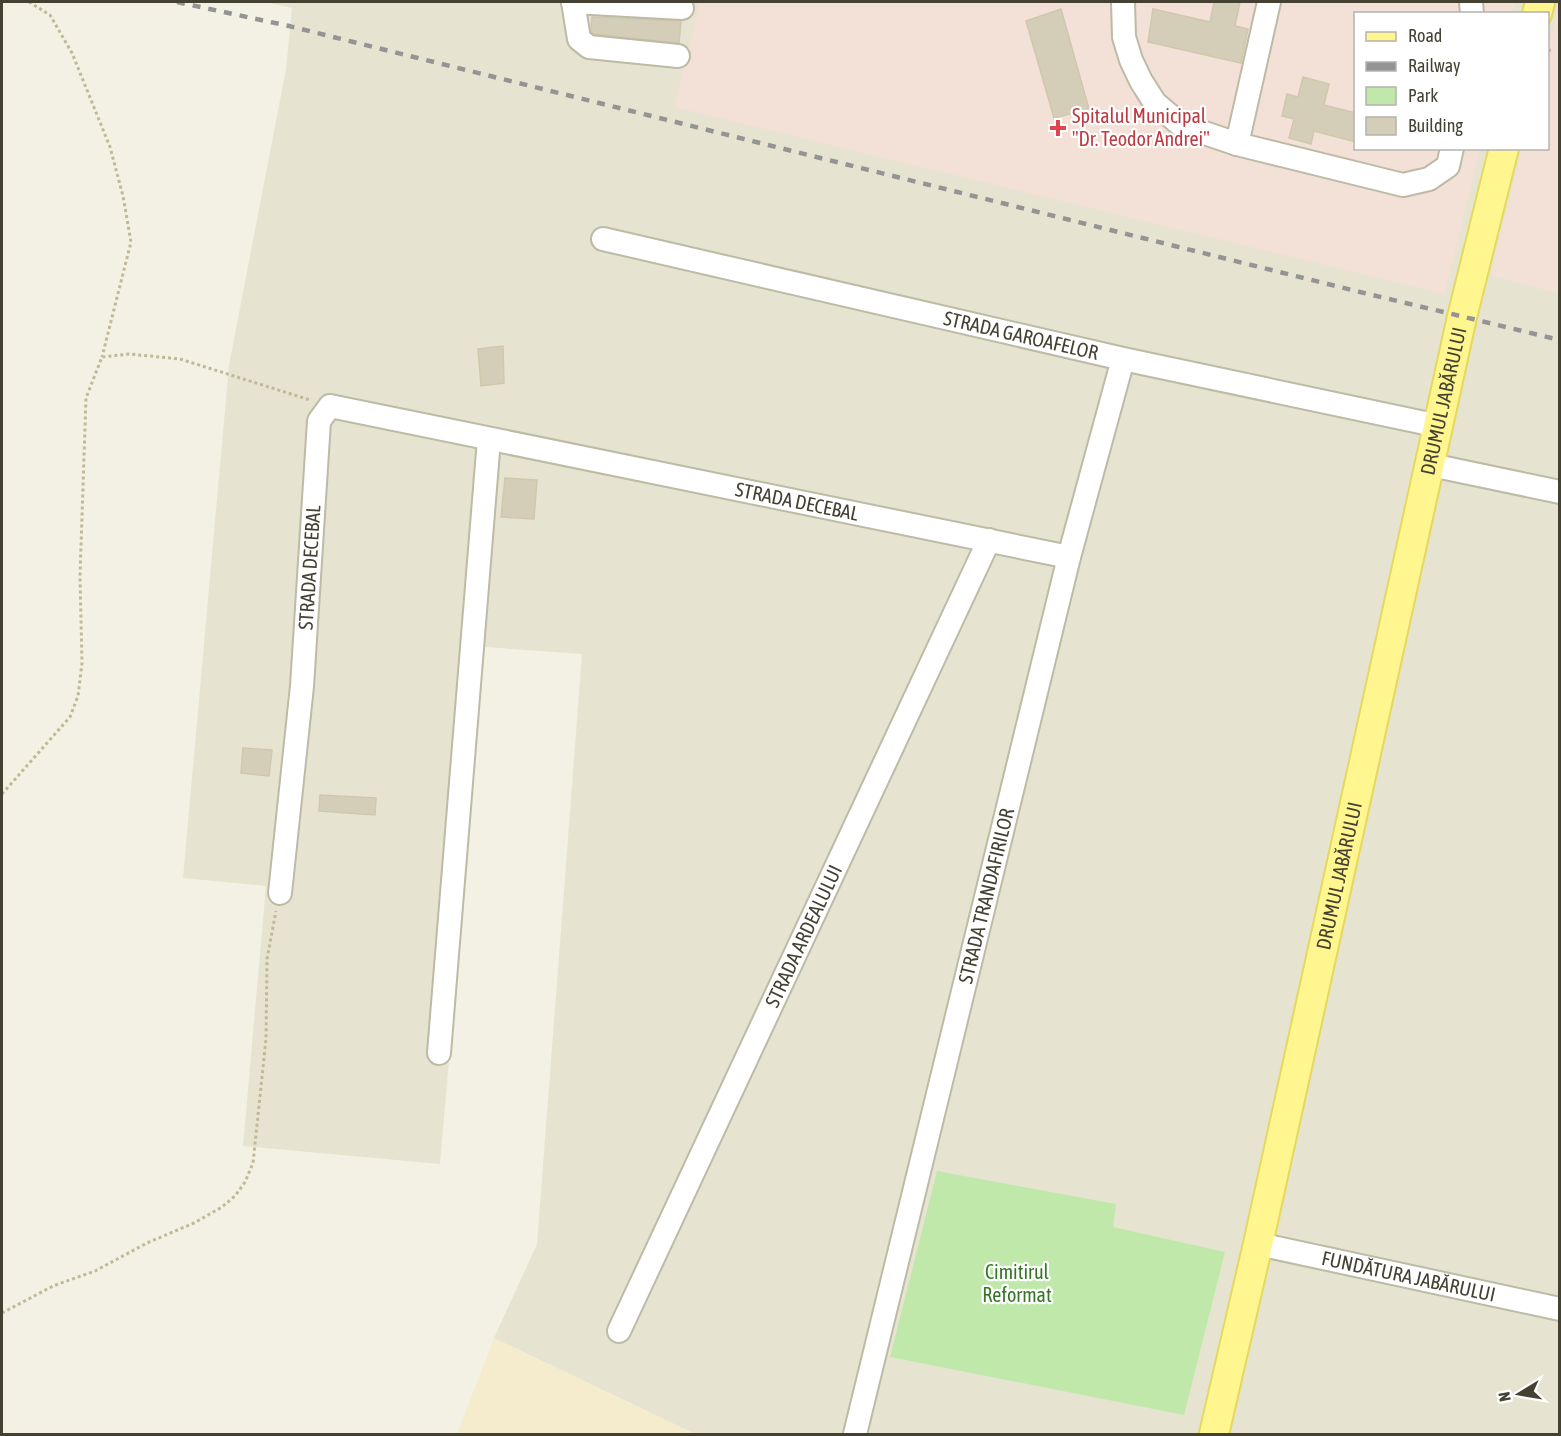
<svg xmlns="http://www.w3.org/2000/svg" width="1561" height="1436" viewBox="0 0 1561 1436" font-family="'Asap Condensed',sans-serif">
<rect width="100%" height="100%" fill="#f2f1e3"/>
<!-- residential -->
<path fill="#e6e4d1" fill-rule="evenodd" d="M 265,2 L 1559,2 L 1559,1434 L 695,1434 L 494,1338 L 537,1244 L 582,654 L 485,647 L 440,1164 L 243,1146 L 266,886 L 183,878 L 229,365 L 286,69 L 292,8 ZM 1356,14 L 1548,14 L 1548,148 L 1356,148 Z"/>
<!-- commercial -->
<path fill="#f5eccd" d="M 494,1338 L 695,1434 L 457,1434 Z"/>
<!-- medical -->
<path fill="#f3e0d6" d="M 700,2 L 1515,2 L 1512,13 L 1356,14 L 1356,148 L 1480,149 L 1445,294 L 674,107 Z
M 1559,2 L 1560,2 L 1559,294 L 1490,275 L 1522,149 L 1548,148 L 1548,48 Z"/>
<!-- green -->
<path fill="#c0e8ab" d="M 937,1171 L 1116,1204 L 1113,1227 L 1225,1252 L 1184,1415 L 890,1357 Z"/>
<!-- building -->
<path fill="#d4ceb9" stroke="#cfc8ac" stroke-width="1.5" d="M 1214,2 L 1240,2 L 1235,26 L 1248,29 L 1241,63 L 1148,42 L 1153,9 L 1210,22 Z
M 1061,9 L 1089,109 L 1054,118 L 1026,21 Z
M 592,17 L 681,21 L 679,43 L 594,34 L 591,32 L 591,27 Z
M 1303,77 L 1329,84 L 1324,105 L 1356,113 L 1356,142 L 1314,131 L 1311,144 L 1289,138 L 1294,119 L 1282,116 L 1287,94 L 1298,97 Z
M 503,346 L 504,383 L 481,386 L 478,349 Z
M 505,478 L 537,480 L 534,519 L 501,517 Z
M 243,748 L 272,750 L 269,776 L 241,773 Z
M 320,795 L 376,798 L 375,815 L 319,811 Z"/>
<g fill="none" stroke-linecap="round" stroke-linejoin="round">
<!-- minor casing -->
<g stroke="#bdbaa6" stroke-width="26">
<g id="minor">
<path d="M 573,2 L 579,39 L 589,47 L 678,56"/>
<path d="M 573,2 L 682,8"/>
<path d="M 1123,2 L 1124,37 L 1131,60 L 1141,81 L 1155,103 L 1181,125 L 1237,144 L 1403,185 L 1429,179 L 1448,166 L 1452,148"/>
<path d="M 1471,2 L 1472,14"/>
<path d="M 1237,144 L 1269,2"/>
<path id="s1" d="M 603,239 L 1123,359 L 1439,426"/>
<path d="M 1431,465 L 1560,492"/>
<path id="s2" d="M 280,893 L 302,686 L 319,421 L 330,406 L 1069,557"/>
<path d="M 439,1053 L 489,439"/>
<path id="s3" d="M 1258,1244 L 1560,1309"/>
<path id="s4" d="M 619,1331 L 989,540"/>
<path id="s5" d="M 855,1434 L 1069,557 L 1123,359"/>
</g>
</g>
<!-- major casing -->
<g stroke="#e5d85e" stroke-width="32">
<g id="major">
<path d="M 1537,14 L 1540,2"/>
<path id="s6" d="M 1214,1434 L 1258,1244 L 1462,317 L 1504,148"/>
</g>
</g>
<!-- path -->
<path stroke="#bfb997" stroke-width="3" stroke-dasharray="3 3" stroke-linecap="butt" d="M 29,2 L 50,15 L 72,53 L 110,147 L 123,196 L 131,242 L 102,357
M 1548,50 L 1553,51
M 2,794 L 70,717 L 78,696 L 82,663 L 80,576 L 86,398 L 102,357 L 129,354 L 180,359 L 310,400
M 2,1313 L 53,1286 L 95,1271 L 147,1243 L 194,1223 L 222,1207 L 235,1196 L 245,1182 L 253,1163 L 266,1039 L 267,959 L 276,911"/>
<!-- minor -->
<use href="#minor" stroke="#fff" stroke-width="22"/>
<!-- major -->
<use href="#major" stroke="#fff68f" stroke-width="28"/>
<!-- rail -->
<path stroke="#949494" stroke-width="4.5" stroke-dasharray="8 8" stroke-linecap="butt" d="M 177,2 L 289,26 L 1360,292 L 1560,340"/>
</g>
<!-- markers -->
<path fill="#e0444e" stroke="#fff" stroke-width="2" d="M1055 119h6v6h6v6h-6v6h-6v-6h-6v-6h6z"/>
<g text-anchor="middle" stroke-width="4.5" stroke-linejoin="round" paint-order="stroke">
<!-- health labels -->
<g font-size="20" fill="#be3a42" stroke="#fff" text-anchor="start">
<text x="1072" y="123">Spitalul Municipal<tspan x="1072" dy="23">"Dr. Teodor Andrei"</tspan></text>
</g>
<!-- street labels -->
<g font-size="20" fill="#444133" stroke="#fff">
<text dy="7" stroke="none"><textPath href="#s1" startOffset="429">STRADA GAROAFELOR</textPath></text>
<text dy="7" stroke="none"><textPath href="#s6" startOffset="1058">DRUMUL JABĂRULUI</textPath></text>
<text dy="7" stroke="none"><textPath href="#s2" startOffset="969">STRADA DECEBAL</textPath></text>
<text dy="7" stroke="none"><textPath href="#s2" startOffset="327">STRADA DECEBAL</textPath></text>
<text dy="7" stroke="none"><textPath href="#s6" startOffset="572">DRUMUL JABĂRULUI</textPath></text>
<text dy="7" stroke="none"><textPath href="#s5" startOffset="554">STRADA TRANDAFIRILOR</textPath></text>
<text dy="7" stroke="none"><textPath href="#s4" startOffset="436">STRADA ARDEALULUI</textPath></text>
<text dy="7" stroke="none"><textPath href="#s3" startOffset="154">FUNDĂTURA JABĂRULUI</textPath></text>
</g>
<!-- park labels -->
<g font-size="20" fill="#347626" stroke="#fff">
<text x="1017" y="1279">Cimitirul<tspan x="1017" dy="23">Reformat</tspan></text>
</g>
</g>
<!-- border -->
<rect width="1561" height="1436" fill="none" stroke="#444133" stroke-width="6"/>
<!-- legend -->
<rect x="1354" y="12" width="195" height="138" fill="#ffffff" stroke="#b4b3ad" stroke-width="1.5"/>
<rect x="1366" y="32" width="30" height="9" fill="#fff68f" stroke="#b4b3ad" stroke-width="1.5"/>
<text x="1408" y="42" font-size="18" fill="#444133">Road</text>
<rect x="1366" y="62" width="30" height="9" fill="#949494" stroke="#b4b3ad" stroke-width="1.5"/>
<text x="1408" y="72" font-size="18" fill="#444133">Railway</text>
<rect x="1366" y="87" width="30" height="18" fill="#c0e8ab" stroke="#b4b3ad" stroke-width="1.5"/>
<text x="1408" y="102" font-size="18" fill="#444133">Park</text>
<rect x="1366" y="117" width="30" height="18" fill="#d4ceb9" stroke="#b4b3ad" stroke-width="1.5"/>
<text x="1408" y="132" font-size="18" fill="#444133">Building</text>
<!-- north arrow -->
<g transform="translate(1519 1394) rotate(259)" stroke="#ffffff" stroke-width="4.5" paint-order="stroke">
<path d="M0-4.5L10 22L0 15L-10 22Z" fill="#444133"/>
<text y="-9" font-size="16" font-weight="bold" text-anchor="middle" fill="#444133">N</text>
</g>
</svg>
